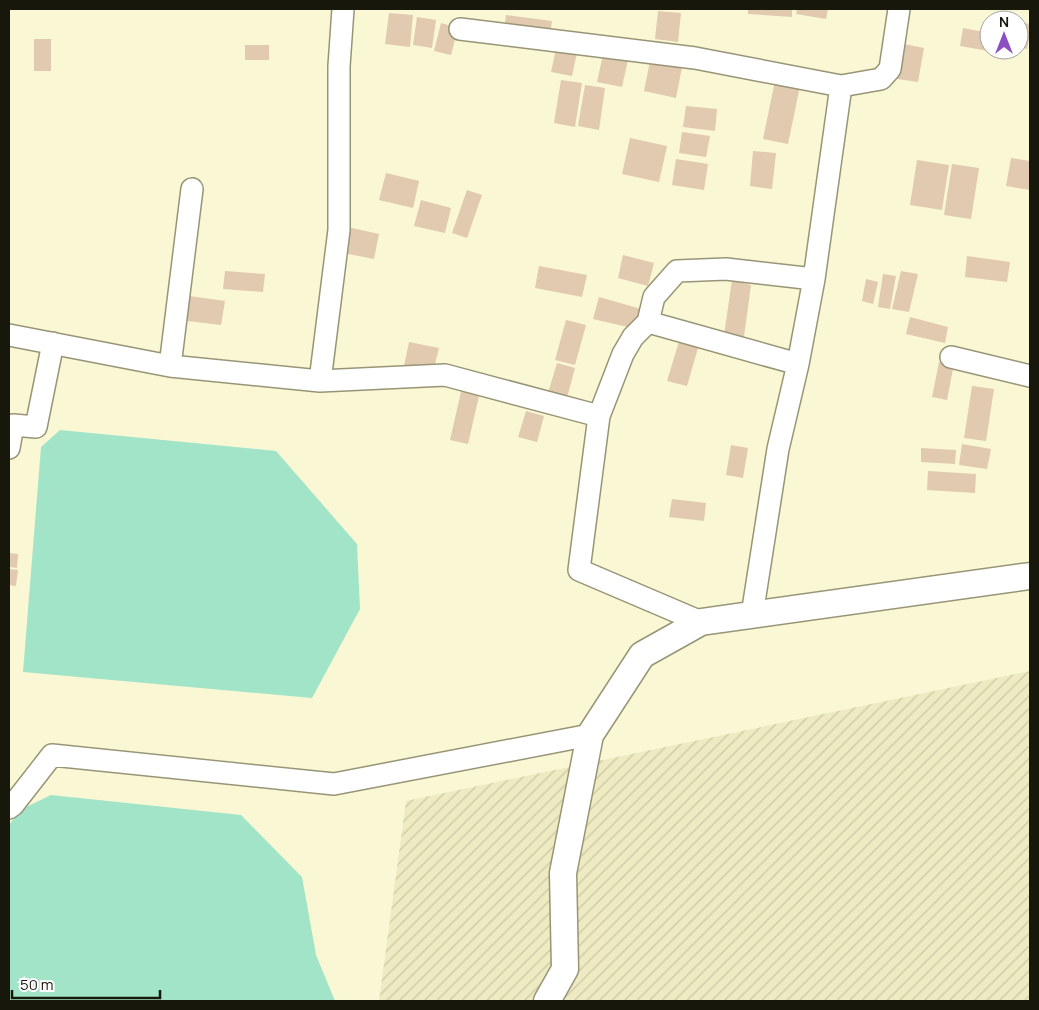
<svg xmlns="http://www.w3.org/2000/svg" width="1039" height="1010" viewBox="0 0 1039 1010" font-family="Manrope,sans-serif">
<defs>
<pattern id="industrial-furrows" width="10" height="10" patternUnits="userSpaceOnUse" patternTransform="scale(1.25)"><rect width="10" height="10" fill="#eeeac1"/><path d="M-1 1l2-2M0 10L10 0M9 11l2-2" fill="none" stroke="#cbc8a4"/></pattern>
</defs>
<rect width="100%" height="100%" fill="#faf7d5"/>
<!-- industrial -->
<path fill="url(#industrial-furrows)" d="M 1030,671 L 1030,1001 L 379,1001 L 406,801 Z"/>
<!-- water -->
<path fill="#a2e4c8" d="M 60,430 L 276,451 L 357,544 L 360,609 L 312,698 L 23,672 L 41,447 Z
M 51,795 L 241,815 L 302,877 L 316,955 L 335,1001 L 9,1001 L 9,825 L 20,810 Z"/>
<!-- building -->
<path fill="#e1caaf" d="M 748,9 L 792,9 L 792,17 L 748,14 Z
M 797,9 L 828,9 L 826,19 L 796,14 Z
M 658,11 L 681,13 L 678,42 L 655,39 Z
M 389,13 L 413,15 L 410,47 L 385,44 Z
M 506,15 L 552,21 L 550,36 L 504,30 Z
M 417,17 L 436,20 L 432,48 L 413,45 Z
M 1019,22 L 1030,24 L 1030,35 L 1027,49 L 1019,47 Z
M 441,23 L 458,28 L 451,55 L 434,51 Z
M 963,28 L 989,33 L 989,50 L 995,50 L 994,52 L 960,46 Z
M 34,39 L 51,39 L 51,71 L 34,71 Z
M 557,44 L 578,48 L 572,76 L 551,72 Z
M 904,44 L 924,48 L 918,82 L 897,79 Z
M 245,45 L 269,45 L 269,60 L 245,60 Z
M 604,50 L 629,55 L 622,87 L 597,82 Z
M 651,56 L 683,62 L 676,98 L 644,91 Z
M 776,76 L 801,81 L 788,144 L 763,139 Z
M 561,80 L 582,83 L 575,127 L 554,123 Z
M 585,85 L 605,88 L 599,130 L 578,126 Z
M 686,106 L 717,109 L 715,131 L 683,127 Z
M 682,132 L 710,136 L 706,157 L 679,153 Z
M 630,138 L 667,146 L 659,182 L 622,174 Z
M 753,151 L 776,153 L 772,189 L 750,186 Z
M 1011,158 L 1030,161 L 1030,190 L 1006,186 Z
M 676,159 L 708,164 L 704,190 L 672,185 Z
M 917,160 L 949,165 L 942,210 L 910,205 Z
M 952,164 L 979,168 L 971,219 L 944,215 Z
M 386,173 L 419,181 L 413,208 L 379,200 Z
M 467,190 L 482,195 L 467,238 L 452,233 Z
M 421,200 L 451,208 L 445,233 L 414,226 Z
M 343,226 L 379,234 L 374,259 L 338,252 Z
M 623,255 L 654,263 L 648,286 L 618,278 Z
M 967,256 L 1010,262 L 1007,282 L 965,277 Z
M 539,266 L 587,275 L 582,297 L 535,288 Z
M 225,271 L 265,274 L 263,292 L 223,289 Z
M 901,271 L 918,274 L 909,312 L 892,309 Z
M 883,274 L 896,276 L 890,309 L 878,307 Z
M 866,279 L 878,282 L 873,304 L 862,301 Z
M 732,280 L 751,285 L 743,344 L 723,342 Z
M 182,295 L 225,301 L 221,325 L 179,320 Z
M 599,297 L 641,309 L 636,329 L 593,319 Z
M 910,317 L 948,327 L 945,343 L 906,334 Z
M 566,320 L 586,325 L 575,365 L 555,360 Z
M 681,335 L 700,341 L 687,386 L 667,381 Z
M 409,342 L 439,348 L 433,372 L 404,366 Z
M 939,362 L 954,364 L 947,400 L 932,397 Z
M 557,363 L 575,368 L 565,405 L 546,400 Z
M 463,383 L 481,387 L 468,444 L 450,440 Z
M 972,386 L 994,389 L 986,441 L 964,438 Z
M 526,411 L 544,416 L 537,442 L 518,437 Z
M 962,444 L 991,449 L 987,469 L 959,465 Z
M 731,445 L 748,448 L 743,478 L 726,475 Z
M 921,448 L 956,450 L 955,464 L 921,462 Z
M 928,471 L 976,474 L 975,493 L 927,490 Z
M 672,499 L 706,503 L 704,521 L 669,517 Z
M 9,553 L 18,554 L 17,568 L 9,567 Z
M 9,569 L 18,570 L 16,586 L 9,585 Z"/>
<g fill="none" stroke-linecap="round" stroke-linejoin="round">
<!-- minor casing -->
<g stroke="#989576" stroke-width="24">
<path id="minor" d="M 460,29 L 695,58 L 841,86 L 881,79 L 890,69 L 899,9
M 648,322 L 654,297 L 677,271 L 726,269 L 814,279
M 9,335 L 170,366 L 320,381 L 445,375 L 599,416
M 951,357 L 1030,376
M 170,366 L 192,189
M 320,381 L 339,230 L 339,66 L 343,9
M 9,448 L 13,425 L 36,427 L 53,343
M 752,615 L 778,449 L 798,364 L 814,279 L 841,86
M 701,622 L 579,570 L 599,416 L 623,354 L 633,337 L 648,322 L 798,364
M 9,808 L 13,805 L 52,755 L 334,784 L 590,735"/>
</g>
<!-- tertiary casing -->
<g stroke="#989576" stroke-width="29">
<path id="tertiary" d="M 547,1001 L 565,969 L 563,873 L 590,735 L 642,655 L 701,622 L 1030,576"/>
</g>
<!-- minor -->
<use href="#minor" stroke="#fff" stroke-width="21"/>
<!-- tertiary -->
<use href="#tertiary" stroke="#fff" stroke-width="26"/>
</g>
<!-- border -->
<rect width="1039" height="1010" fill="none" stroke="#18170b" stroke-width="20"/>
<!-- north arrow -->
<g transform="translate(1004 35)"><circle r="24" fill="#ffffff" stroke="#a3a29d"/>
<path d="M0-4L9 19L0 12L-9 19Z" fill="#8d4ec3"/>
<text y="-8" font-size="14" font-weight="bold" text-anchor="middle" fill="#18170b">N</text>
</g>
<!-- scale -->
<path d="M12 990v8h148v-8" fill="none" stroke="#18170b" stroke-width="2.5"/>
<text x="20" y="990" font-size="15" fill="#18170b" stroke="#ffffff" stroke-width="4" paint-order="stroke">50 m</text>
</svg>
